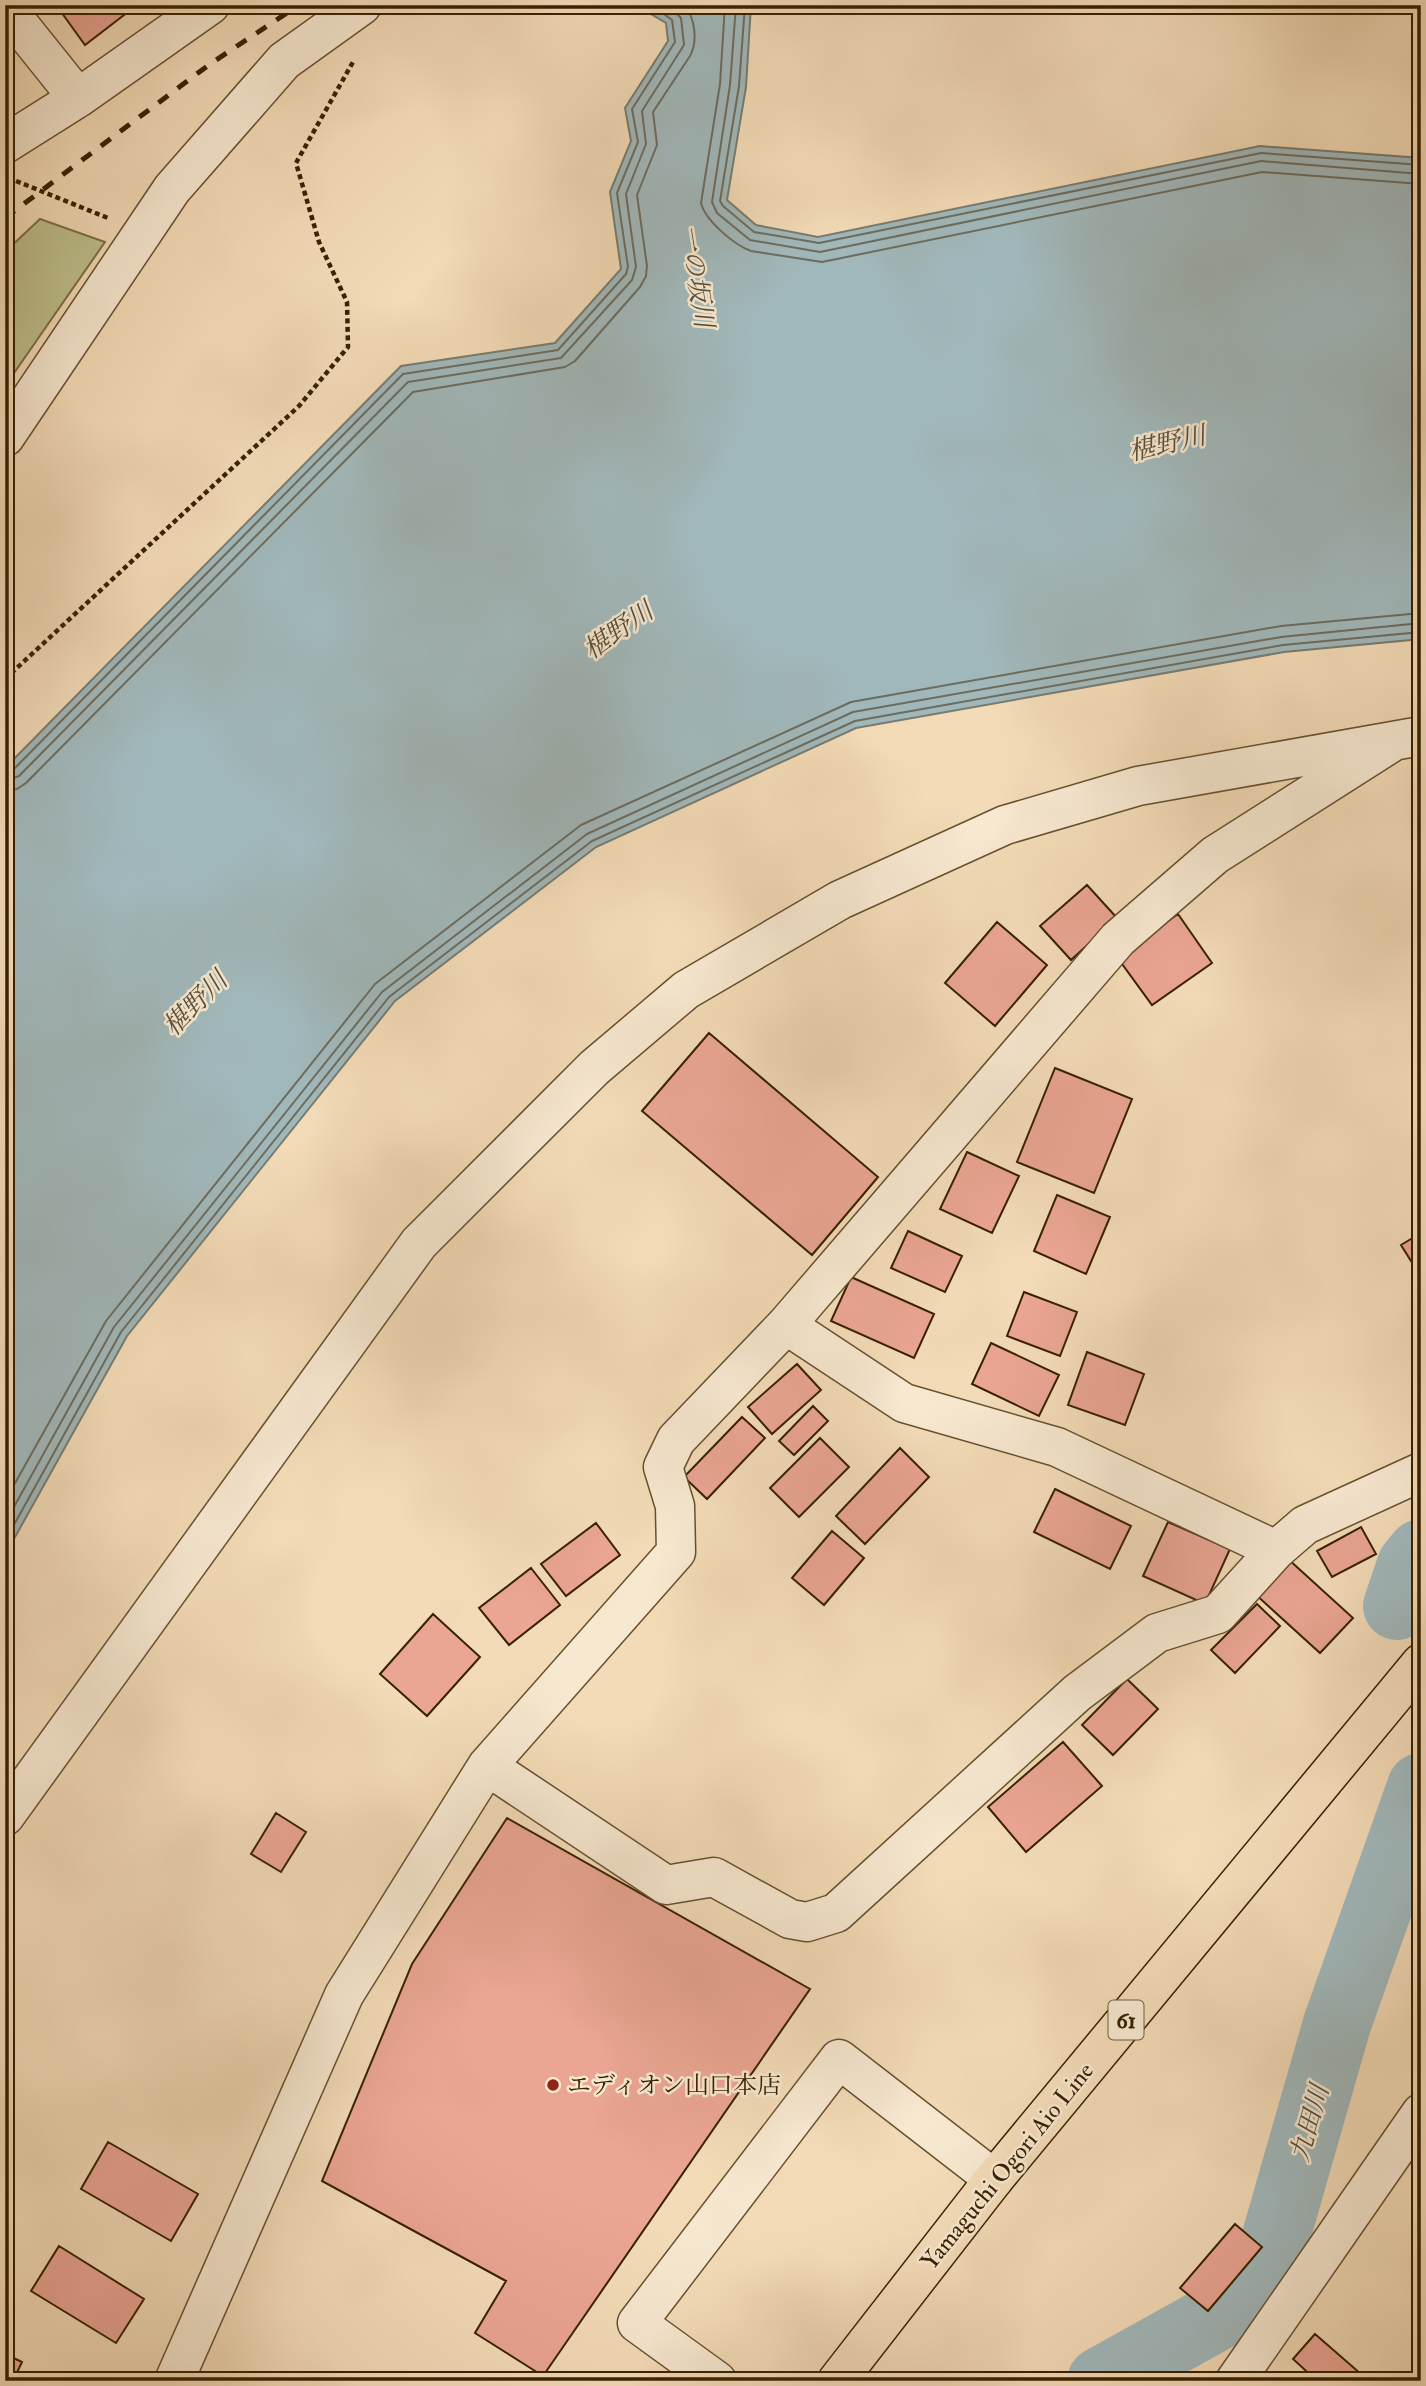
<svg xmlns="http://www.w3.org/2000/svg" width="1426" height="2386" viewBox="0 0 1426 2386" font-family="'IM FELL Double Pica','Noto Serif JP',serif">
<rect width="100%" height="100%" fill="#f3dbb7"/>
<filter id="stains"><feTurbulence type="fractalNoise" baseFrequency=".00286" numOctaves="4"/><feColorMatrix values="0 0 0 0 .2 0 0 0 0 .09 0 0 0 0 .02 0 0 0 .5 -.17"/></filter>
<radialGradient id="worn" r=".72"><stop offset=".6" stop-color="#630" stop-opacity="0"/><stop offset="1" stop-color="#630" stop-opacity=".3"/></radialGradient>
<!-- green -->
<path fill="#bebf8c" stroke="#7b7046" stroke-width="2" d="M 40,219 L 105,242 L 5,386 L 5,252 Z"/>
<!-- water -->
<path fill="#a1b8bb" stroke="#777c70" stroke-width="2" d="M 652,5 L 751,5 L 746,87 L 727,200 L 756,225 L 818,237 L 1260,146 L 1421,158 L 1421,639 L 1284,652 L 856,728 L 596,847 L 395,1001 L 127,1336 L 5,1555 L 5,768 L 401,366 L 555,343 L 621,269 L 610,192 L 631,141 L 625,108 L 668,41 L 666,23 L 651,14 Z"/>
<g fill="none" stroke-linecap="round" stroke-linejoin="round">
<!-- shore -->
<path stroke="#6c6c5e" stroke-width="2" d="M 725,5 L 720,84 L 701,203 C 705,220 734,245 751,251 L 822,262 L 1262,172 L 1421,184
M 736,5 L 730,85 L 712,202 L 717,213 L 750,240 L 820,252 L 1261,161 L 1421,174
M 745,5 L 739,86 L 720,201 L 723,206 L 754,232 L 819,243 L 1261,153 L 1421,165
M 5,772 L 13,770 L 403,374 L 558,350 L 626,274 L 628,267 L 617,193 L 638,142 L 632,109 L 675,42 L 672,20 L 660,11 L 659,5
M 5,781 L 19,776 L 408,382 L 561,358 L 632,280 L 636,267 L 626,194 L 646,144 L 642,111 L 684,45 L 681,18 L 668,5
M 5,791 L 17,789 L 26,783 L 413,392 L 565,367 L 575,361 L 640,287 L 646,276 L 647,266 L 637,195 L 657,145 L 653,112 L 690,56 C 698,41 695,19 685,5
M 5,1501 L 106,1321 L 375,984 L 581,825 L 851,702 L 1281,626 L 1421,613
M 5,1523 L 114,1327 L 382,992 L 587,834 L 853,712 L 1281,637 L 1421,623
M 5,1541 L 121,1332 L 389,997 L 592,841 L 855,721 L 1283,645 L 1421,632"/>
<!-- river -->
<path stroke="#a1b8bb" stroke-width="68" d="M 1397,1606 L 1411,1565 L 1421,1553
M 1101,2381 L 1218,2316 L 1267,2268 L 1337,2024 L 1421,1787"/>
</g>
<!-- building -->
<path fill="#eaa593" stroke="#382100" stroke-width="2" d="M 64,5 L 137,5 L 85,45 L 59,9 Z
M 1087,885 L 1117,918 L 1071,960 L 1040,926 Z
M 1178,914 L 1212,963 L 1152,1005 L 1117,957 Z
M 997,922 L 1047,965 L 995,1026 L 945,983 Z
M 709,1033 L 878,1177 L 812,1255 L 642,1111 Z
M 1055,1068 L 1132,1099 L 1094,1193 L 1017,1162 Z
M 967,1152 L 1019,1176 L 992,1233 L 940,1209 Z
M 1057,1195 L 1110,1217 L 1086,1274 L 1034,1251 Z
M 908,1231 L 962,1256 L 945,1292 L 891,1268 Z
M 1421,1233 L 1421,1277 L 1401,1245 Z
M 851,1277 L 934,1314 L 914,1358 L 831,1321 Z
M 1024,1292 L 1077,1312 L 1060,1356 L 1007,1336 Z
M 991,1343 L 1059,1375 L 1039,1416 L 972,1384 Z
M 1087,1352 L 1144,1374 L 1125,1425 L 1068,1405 Z
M 797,1364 L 821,1390 L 772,1434 L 748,1407 Z
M 813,1406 L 828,1421 L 794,1455 L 779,1441 Z
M 742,1417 L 765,1438 L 707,1499 L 684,1477 Z
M 820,1438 L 849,1467 L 799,1517 L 770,1488 Z
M 900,1448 L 929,1477 L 865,1544 L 836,1516 Z
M 1055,1489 L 1131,1526 L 1110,1569 L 1034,1532 Z
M 1168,1522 L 1230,1549 L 1205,1604 L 1143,1576 Z
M 596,1523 L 620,1555 L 566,1596 L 541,1564 Z
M 1361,1527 L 1376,1554 L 1332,1577 L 1317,1551 Z
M 832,1531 L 864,1558 L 824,1605 L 792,1578 Z
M 1287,1558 L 1353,1618 L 1320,1653 L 1254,1593 Z
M 531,1568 L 560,1605 L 509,1645 L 479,1608 Z
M 1257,1604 L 1280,1626 L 1235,1673 L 1211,1650 Z
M 433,1614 L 480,1657 L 427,1716 L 380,1674 Z
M 1127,1679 L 1158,1709 L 1113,1755 L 1082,1725 Z
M 1063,1742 L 1102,1786 L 1026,1852 L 988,1807 Z
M 276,1813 L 306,1832 L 281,1872 L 251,1854 Z
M 507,1818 L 810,1989 L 543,2376 L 475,2333 L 506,2281 L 322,2181 L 412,1964 Z
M 108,2142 L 198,2194 L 171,2241 L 81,2189 Z
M 1235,2224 L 1262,2247 L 1208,2311 L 1180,2288 Z
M 59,2246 L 144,2299 L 116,2343 L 31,2291 Z
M 1315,2334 L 1369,2381 L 1317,2381 L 1293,2359 Z
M 5,2354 L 22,2362 L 13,2381 L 5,2381 Z"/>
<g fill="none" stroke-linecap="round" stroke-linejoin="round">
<!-- minor casing -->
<g stroke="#67502e" stroke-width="41">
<path id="minor" d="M 5,7 L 78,98
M 5,144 L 78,98 L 210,5
M 5,437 L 172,189 L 284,61 L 362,5
M 786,1325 L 904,1403 L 1057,1447 L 1276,1550
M 487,1766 L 666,1885 L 714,1877 L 790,1919 L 807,1922 L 836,1913 L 1077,1693 L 1157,1633 L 1218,1614 L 1276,1550 L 1305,1525 L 1421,1472
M 5,1816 L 419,1243 L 594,1068 L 686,990 L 840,900 L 1005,825 L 1138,786 L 1421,736
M 174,2381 L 344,1995 L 487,1766 L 676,1552 L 675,1506 L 663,1467 L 676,1440 L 786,1325 L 1118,939 L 1215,855 L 1394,741
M 717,2381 L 637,2323 L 839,2059 L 994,2179
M 1235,2381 L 1421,2113"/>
</g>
<!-- major casing -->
<g stroke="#382100" stroke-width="41">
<path id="major" d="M 837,2381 L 994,2179 L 1421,1663"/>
</g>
<!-- path -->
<path stroke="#382100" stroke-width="4.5" stroke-dasharray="5 3.5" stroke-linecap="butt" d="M 16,181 L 108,218
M 5,679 L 299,406 L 348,347 L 347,302 L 319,242 L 296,163 L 353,62"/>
<!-- minor -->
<use href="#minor" stroke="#f7e8d0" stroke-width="38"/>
<!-- major -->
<use href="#major" stroke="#f3dbb7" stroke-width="38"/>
<!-- rail -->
<path stroke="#382100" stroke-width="5" stroke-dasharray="12 12" stroke-linecap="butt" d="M 5,218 L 210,64 L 299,5"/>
</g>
<!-- markers -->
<circle fill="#8f2418" stroke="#f7e8d0" stroke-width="2.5" cx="553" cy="2085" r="7"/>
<g text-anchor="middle" stroke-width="5" stroke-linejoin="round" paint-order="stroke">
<!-- shield labels -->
<rect fill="#f7e8d0" stroke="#715d3e" stroke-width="2" x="1108.5" y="2000.5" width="35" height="39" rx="5"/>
<g font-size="23" font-weight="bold" fill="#382100">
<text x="1126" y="2028">61</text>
</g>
<!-- poi labels -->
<g font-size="24" fill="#382100" stroke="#f7e8d0" text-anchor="start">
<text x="567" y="2093">エディオン山口本店</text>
</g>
<!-- street labels -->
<g font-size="24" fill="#382100" stroke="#f7e8d0">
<text transform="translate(1007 2166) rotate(-51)" y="8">Yamaguchi Ogori Aio Line</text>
</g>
<!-- water labels -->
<g font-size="26" font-style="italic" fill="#584e38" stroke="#f7e8d0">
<text transform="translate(697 276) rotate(81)" y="9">一の坂川</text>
<text transform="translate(1167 443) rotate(-13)" y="9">椹野川</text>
<text transform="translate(618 630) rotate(-35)" y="9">椹野川</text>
<text transform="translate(195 1003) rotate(-45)" y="9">椹野川</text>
<text transform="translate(1309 2123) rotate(-74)" y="9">九田川</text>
</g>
</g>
<!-- margin -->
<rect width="1426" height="2386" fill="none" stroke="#f3dbb7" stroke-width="28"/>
<rect x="7" y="7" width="1412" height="2372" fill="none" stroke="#382100" stroke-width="3.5"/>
<rect x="14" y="14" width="1398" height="2358" fill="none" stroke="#382100" stroke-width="2"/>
<rect width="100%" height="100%" filter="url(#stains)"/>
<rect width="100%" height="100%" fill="url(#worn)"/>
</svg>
